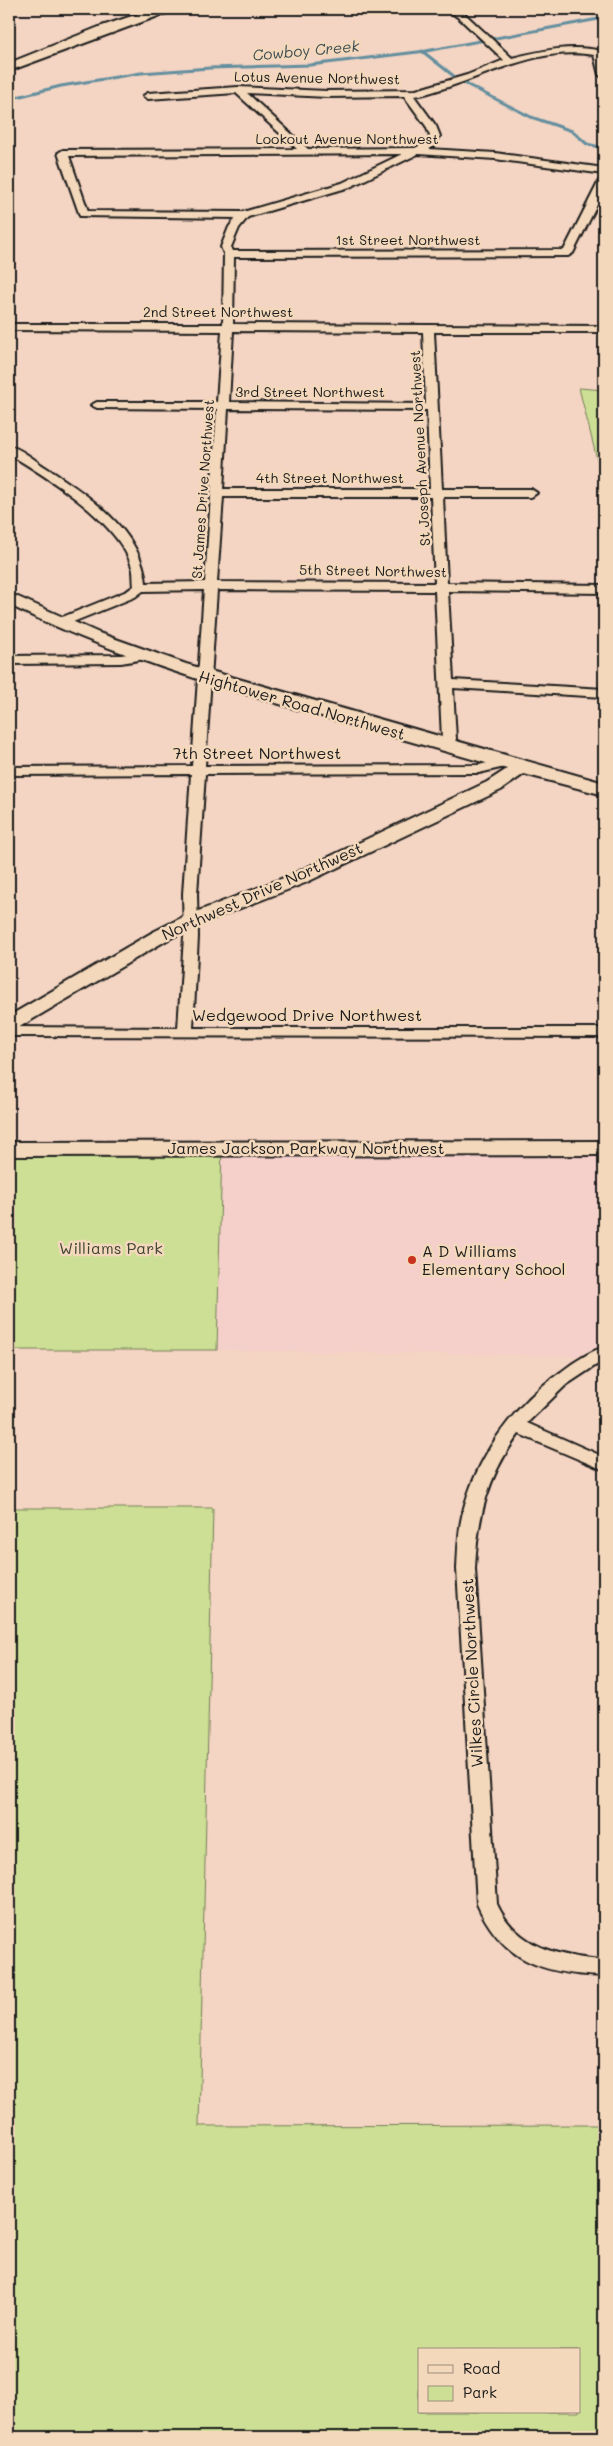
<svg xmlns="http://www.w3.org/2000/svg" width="613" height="2446" viewBox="0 0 613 2446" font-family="Mali,sans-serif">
<rect width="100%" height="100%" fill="#f4d4c2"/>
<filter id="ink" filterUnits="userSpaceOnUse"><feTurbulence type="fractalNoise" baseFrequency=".02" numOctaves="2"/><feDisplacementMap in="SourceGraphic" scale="10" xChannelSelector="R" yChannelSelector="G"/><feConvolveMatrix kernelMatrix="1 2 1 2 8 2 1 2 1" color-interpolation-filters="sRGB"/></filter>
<g filter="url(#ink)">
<!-- built -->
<path fill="#f5cfca" d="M 604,1143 L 604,1344 L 577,1356 L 217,1350 L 222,1145 Z"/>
<!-- green -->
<path fill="#ccdf94" stroke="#747e58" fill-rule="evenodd" d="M 579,388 L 604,390 L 604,487 Z
M 222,1145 L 217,1350 L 9,1350 L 9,1148 Z
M 9,1508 L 213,1508 L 199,2126 L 604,2125 L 604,2437 L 9,2437 ZM 419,2350 L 579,2350 L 579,2412 L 419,2412 Z"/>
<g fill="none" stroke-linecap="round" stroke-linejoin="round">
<!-- stream -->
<path stroke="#638e9e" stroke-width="3" d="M 422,51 L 455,77
M 464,83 L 531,117 L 572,131 L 587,144 L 604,148
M 9,99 L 61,86 L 141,73 L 210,68 L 310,65 L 426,51 L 604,18"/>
<!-- street casing -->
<g stroke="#1c1c1c" stroke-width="4">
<path id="street" d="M 446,9 L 456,9 L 465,14 L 512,58 C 541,51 572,44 601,51 L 604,59 L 604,78 L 599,75 L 594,55 C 543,46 495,72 448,87 C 437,90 425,95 414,96 L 436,126 L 440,136 L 434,146 L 429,149 L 495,153 L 604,168 L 604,174 L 495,159 L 418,154 L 350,187 L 248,217 L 239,228 L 231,247 L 233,251 L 564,250 L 599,181 L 604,178 L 604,191 L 573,253 L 568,256 L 234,257 L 233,324 L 604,326 L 604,332 L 434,332 L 442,489 L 531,489 L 537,493 L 531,497 L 443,497 L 447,583 L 604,585 L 604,593 L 448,591 L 453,680 L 604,689 L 604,697 L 453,688 L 456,739 L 451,749 L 441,749 L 439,746 L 442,739 L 435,591 L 217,590 L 205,766 L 479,765 L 504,759 L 511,763 L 509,766 L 479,773 L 205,774 L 197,894 L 198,937 L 193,1028 L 604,1028 L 604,1037 L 9,1036 L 9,1027 L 178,1028 L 184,937 L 183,894 L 191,774 L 9,775 L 9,767 L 192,766 L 204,590 L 143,591 L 135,597 L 63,626 L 55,626 L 53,623 L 55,620 L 127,591 L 134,586 C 133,580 134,572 132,567 C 119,522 47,477 9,454 L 9,446 C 20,448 32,458 42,465 C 84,492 142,530 146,583 L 205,582 L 217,409 L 97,408 L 91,405 L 97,402 L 217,402 L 222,331 L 9,330 L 9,324 L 223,324 L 224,254 L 221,247 L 229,227 L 236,218 L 80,216 L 58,153 L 63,150 L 297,149 L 236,93 L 148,99 L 143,96 L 148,93 L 238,87 L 327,91 L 416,90 L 467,75 L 504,60 L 459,18 ZM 247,93 L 327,97 L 404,96 L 426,126 L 430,136 L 427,142 L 415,148 L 308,149 ZM 402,154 L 342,183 L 243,212 L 88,211 L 69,156 ZM 233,331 L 423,332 L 426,404 L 229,402 ZM 228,409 L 427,410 L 430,489 L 223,489 ZM 223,497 L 431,497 L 435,583 L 217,582 Z
M 140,652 L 146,656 L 145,659 L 121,663 L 9,664 L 9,656 L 121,655 Z
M 604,1347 L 604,1360 L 566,1385 L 527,1423 L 604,1457 L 604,1470 L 519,1434 C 488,1474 477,1519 475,1569 L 497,1904 C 517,1948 560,1957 604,1960 L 604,1976 C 544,1974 503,1962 477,1904 L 457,1569 C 458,1551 458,1533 462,1516 C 475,1459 513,1405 561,1372 C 574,1362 589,1352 604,1347 Z"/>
</g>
<!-- secondary casing -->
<g stroke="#1c1c1c" stroke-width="4">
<path id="secondary" d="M 153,9 L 171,9 L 169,12 L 9,71 L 9,63 L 99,27 Z
M 9,593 L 99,633 L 186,664 L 604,783 L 604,795 L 524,774 L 501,790 L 305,883 L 197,925 L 167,940 L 16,1029 L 9,1031 L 9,1016 L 153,932 L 183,917 L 291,875 L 487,782 L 507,769 C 444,751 381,733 318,715 C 212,685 108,653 9,605 Z
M 604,1141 L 604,1155 L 9,1156 L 9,1142 Z"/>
</g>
<!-- street -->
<use href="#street" fill="#f4d8bb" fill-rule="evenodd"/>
<!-- secondary -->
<use href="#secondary" fill="#f4d8bb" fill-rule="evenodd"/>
</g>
</g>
<!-- markers -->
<circle fill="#c8321e" stroke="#f4d8bb" stroke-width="2" cx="412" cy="1260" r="5"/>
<g text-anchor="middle" stroke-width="5" stroke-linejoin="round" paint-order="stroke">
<!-- far-street labels -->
<g font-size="14" fill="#1c1c1c" stroke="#f4d8bb">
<text transform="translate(317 78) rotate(1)" y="5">Lotus Avenue Northwest</text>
<text x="347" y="144">Lookout Avenue Northwest</text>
<text x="408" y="245">1st Street Northwest</text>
<text x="218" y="317">2nd Street Northwest</text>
<text x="310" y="397">3rd Street Northwest</text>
<text transform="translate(420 448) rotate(-93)" y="5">St Joseph Avenue Northwest</text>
<text x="330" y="483">4th Street Northwest</text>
<text transform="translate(203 489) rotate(-86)" y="5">St James Drive Northwest</text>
<text transform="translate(373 571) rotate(1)" y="5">5th Street Northwest</text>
</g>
<!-- far-water labels -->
<g font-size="15" font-style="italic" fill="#3a4c52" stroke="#f4d8bb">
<text transform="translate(306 51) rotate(-5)" y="5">Cowboy Creek</text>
</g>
<!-- street labels -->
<g font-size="16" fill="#1c1c1c" stroke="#f4d8bb">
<text transform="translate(302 705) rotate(16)" y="6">Hightower Road Northwest</text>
<text x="257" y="759">7th Street Northwest</text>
<text transform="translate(262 891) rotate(-24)" y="6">Northwest Drive Northwest</text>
<text x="307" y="1021">Wedgewood Drive Northwest</text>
<text x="306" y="1154">James Jackson Parkway Northwest</text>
<text transform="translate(472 1673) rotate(-93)" y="6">Wilkes Circle Northwest</text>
</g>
<!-- park labels -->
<g font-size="16" fill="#3f4334" stroke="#f4d8bb">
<text x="111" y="1254">Williams Park</text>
</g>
<!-- poi labels -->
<g font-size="16" fill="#1c1c1c" stroke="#f4d8bb" text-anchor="start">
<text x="422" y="1257">A D Williams<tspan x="422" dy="18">Elementary School</tspan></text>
</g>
</g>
<!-- margin -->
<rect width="613" height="2446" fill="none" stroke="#f4d8bb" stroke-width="30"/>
<rect x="15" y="15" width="583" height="2416" fill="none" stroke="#1c1c1c" stroke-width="2" filter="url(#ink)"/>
<!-- legend -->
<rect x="418" y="2348" width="162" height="65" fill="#f4d8bb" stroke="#9e8d7b"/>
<rect x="428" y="2365" width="25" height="8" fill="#f4d8bb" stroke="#9e8d7b"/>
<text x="463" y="2374" font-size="15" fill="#1c1c1c">Road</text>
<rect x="428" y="2386" width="25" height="15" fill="#ccdf94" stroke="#9e8d7b"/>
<text x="463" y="2398" font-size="15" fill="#1c1c1c">Park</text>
</svg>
